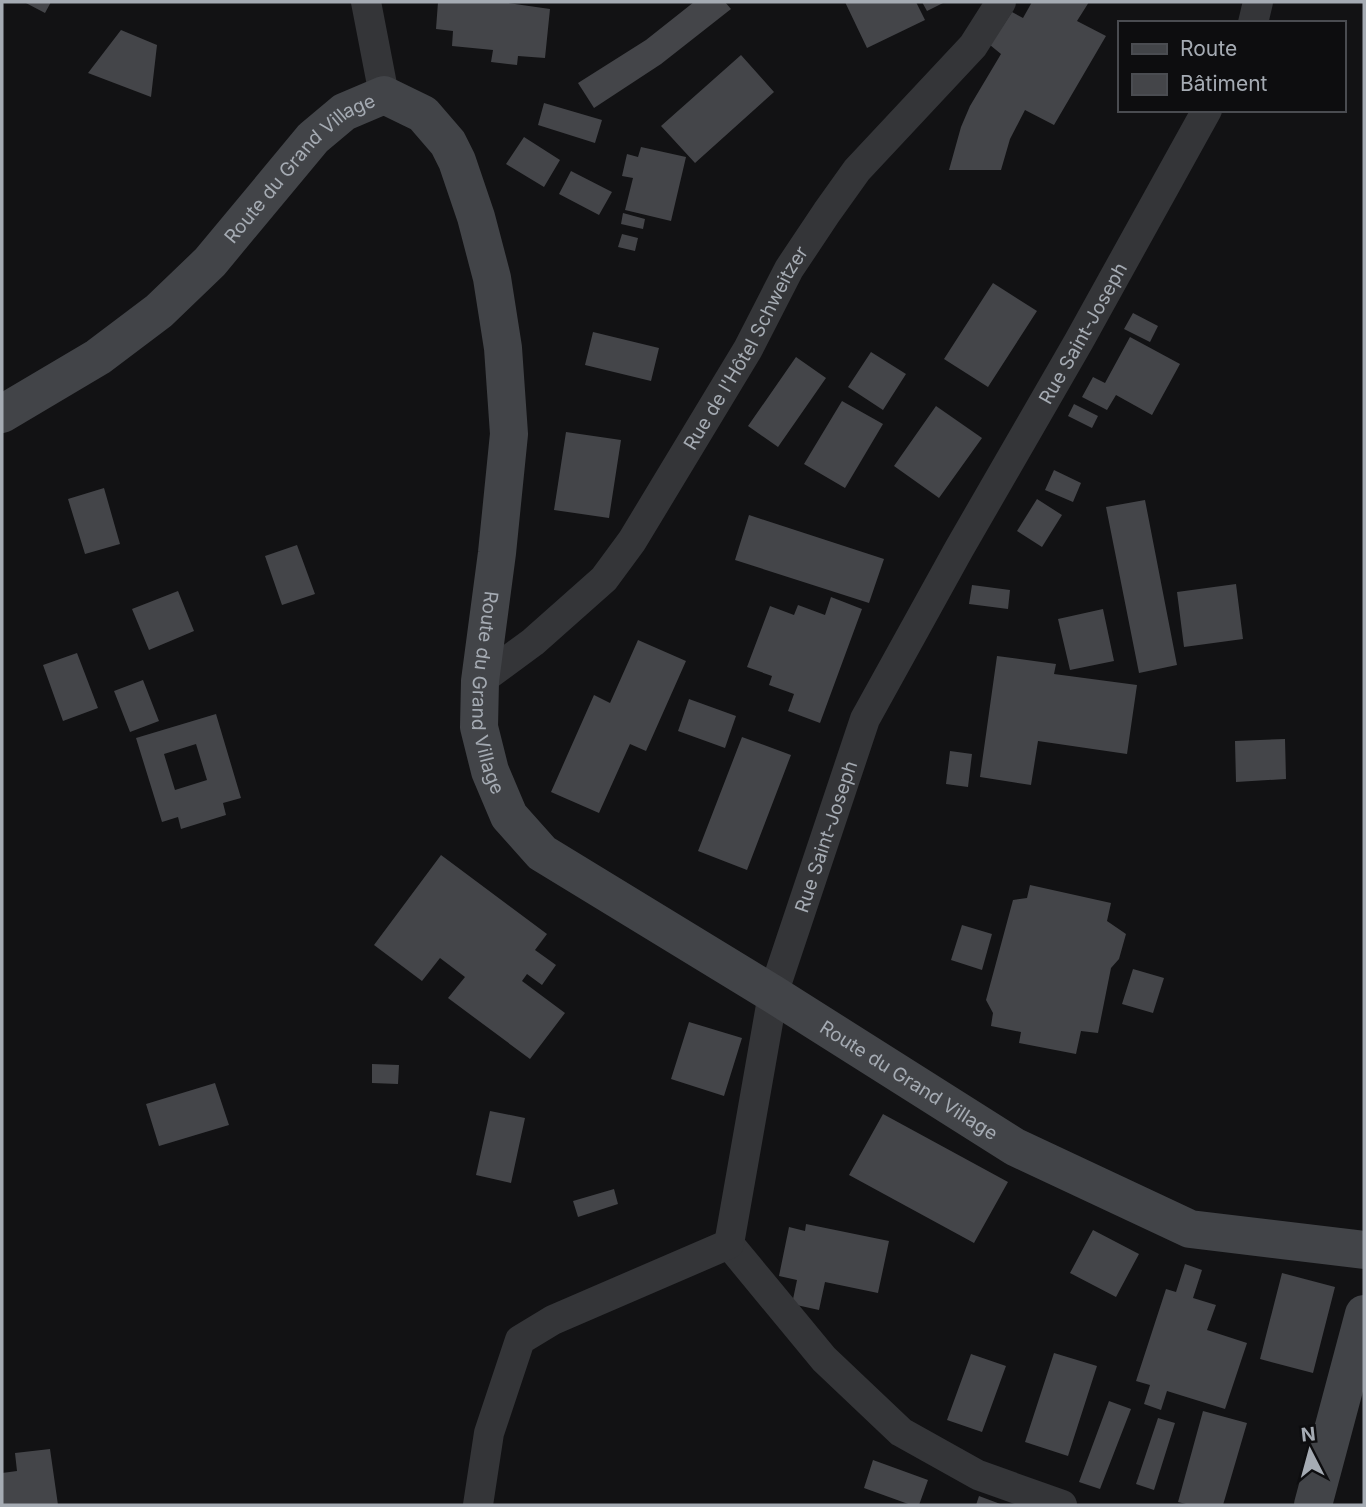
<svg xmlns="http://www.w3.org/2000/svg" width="1366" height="1507" viewBox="0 0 1366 1507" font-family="Inter,sans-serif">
<rect width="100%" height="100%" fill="#121214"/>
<!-- building -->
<path fill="#444549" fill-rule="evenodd" d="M 24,2 L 51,2 L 45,13 Z
M 438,2 L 502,2 L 550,9 L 545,58 L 518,56 L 517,65 L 491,62 L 493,50 L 452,46 L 453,31 L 436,29 Z
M 694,2 L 725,2 L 731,9 L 661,64 L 594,108 L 578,83 L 646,40 Z
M 845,2 L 916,2 L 925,20 L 867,48 Z
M 922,2 L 945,2 L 927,11 Z
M 1032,2 L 1089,2 L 1077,21 L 1106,36 L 1054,125 L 1025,110 L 1010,139 L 1001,170 L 949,170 L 961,127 L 970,106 L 1001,54 L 990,45 L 1012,12 L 1023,18 Z
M 121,30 L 157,45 L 151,97 L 88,73 Z
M 741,55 L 774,92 L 695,163 L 661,126 Z
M 544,103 L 602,120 L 595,143 L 538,125 Z
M 524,137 L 560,160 L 544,187 L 506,164 Z
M 641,147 L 686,157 L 671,221 L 625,210 L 633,178 L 622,176 L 627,154 L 638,157 Z
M 571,171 L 612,192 L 599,215 L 559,194 Z
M 623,213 L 645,219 L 643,229 L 621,224 Z
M 622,234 L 638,238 L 635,251 L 618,247 Z
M 993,283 L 1037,311 L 988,387 L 944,359 Z
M 1133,313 L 1158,326 L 1150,342 L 1124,329 Z
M 593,332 L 659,348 L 651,381 L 585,365 Z
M 1130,337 L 1180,364 L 1152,415 L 1116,395 L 1107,410 L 1082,397 L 1093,377 L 1105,383 Z
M 871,352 L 906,374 L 883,410 L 848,387 Z
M 796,357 L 826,378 L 778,447 L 748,426 Z
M 842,401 L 883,424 L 845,488 L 804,464 Z
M 1074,404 L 1098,416 L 1092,428 L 1068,416 Z
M 936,406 L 982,438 L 939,498 L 894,466 Z
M 566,432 L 621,440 L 609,518 L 554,510 Z
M 1054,470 L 1081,483 L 1073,502 L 1045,490 Z
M 104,488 L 120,544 L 85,554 L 68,499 Z
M 1037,499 L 1062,515 L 1042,547 L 1017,531 Z
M 1145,500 L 1177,665 L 1139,673 L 1106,507 Z
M 749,515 L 884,559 L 869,603 L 735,560 Z
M 297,545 L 315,594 L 282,605 L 265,556 Z
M 1236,584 L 1243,639 L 1184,647 L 1177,592 Z
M 972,585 L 1010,590 L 1008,609 L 969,604 Z
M 178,591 L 194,631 L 149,650 L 132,609 Z
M 831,597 L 862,609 L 820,723 L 788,711 L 794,694 L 769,685 L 772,676 L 747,667 L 770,606 L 794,615 L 798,605 L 825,615 Z
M 1103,609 L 1114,661 L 1070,670 L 1058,619 Z
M 638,640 L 686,661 L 646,751 L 630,744 L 599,813 L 551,792 L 594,695 L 610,703 Z
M 77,653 L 98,708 L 63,721 L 43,665 Z
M 997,656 L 1056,664 L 1054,674 L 1137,685 L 1127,754 L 1038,741 L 1031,785 L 980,777 Z
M 143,680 L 159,721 L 130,732 L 114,691 Z
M 689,699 L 736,716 L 725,748 L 678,731 Z
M 216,714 L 241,798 L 223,803 L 226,815 L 181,829 L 178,817 L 162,822 L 136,738 ZM 196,744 L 207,780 L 175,790 L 164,754 Z
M 742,737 L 791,755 L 747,870 L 698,851 Z
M 1285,739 L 1286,779 L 1236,782 L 1235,741 Z
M 950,751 L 972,754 L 968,787 L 946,784 Z
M 441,855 L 547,934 L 535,950 L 556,965 L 542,985 L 527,974 L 522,981 L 565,1013 L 530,1059 L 448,998 L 465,977 L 440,958 L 422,981 L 374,945 Z
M 1030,885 L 1111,903 L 1107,921 L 1126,934 L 1119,959 L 1111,968 L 1098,1033 L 1081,1031 L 1076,1054 L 1019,1043 L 1021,1032 L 991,1026 L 993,1013 L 986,1000 L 1013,900 L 1027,898 Z
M 962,925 L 992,934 L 982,970 L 951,960 Z
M 1133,969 L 1164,978 L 1153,1013 L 1122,1004 Z
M 689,1022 L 742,1038 L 724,1096 L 671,1079 Z
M 372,1064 L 399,1065 L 398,1084 L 372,1083 Z
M 215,1083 L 229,1125 L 159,1146 L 146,1104 Z
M 490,1111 L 525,1118 L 511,1183 L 476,1175 Z
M 883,1114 L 1008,1182 L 974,1243 L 849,1175 Z
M 614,1189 L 618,1204 L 578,1217 L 573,1201 Z
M 806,1224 L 889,1241 L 878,1293 L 825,1282 L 819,1310 L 792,1304 L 797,1280 L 779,1276 L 789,1227 L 805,1231 Z
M 1093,1230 L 1139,1254 L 1116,1297 L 1070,1273 Z
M 1185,1264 L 1202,1270 L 1193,1298 L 1216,1305 L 1207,1330 L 1247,1343 L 1225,1409 L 1167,1391 L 1161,1410 L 1144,1404 L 1150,1385 L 1136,1381 L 1166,1289 L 1176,1292 Z
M 1282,1273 L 1335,1287 L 1313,1373 L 1260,1359 Z
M 1054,1353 L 1097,1366 L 1068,1456 L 1025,1442 Z
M 971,1354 L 1006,1366 L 982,1432 L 947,1420 Z
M 1109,1401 L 1131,1409 L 1100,1489 L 1079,1482 Z
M 1203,1411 L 1247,1423 L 1223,1505 L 1190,1505 L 1178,1502 Z
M 1158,1418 L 1175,1423 L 1154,1490 L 1136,1484 Z
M 50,1449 L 58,1505 L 2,1505 L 2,1473 L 17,1471 L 15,1453 Z
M 873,1460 L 928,1480 L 919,1505 L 911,1505 L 864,1488 Z
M 979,1496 L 1003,1505 L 976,1505 Z"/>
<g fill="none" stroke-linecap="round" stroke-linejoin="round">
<!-- street -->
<g stroke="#343538" stroke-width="30">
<path d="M 366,2 L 384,95"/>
<path d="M 1253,23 L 1258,2"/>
<path id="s1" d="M 480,681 L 533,642 L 604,579 L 632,541 L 748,349 L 789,269 L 827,212 L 857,170 L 973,46 L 1001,2"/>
<path d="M 729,1244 L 824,1359 L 901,1432 L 978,1475 L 1062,1505"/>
<path id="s2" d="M 478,1505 L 489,1433 L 520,1340 L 553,1320 L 729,1244 L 773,994 L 865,719 L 959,549 L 1079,341 L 1207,110"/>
</g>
<!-- secondary -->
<g stroke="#424448" stroke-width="38">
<path id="s3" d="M 2,414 L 98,357 L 159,311 L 210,262 L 313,138 L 344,112 L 384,95 L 423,114 L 448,143 L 457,161 L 476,217 L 492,278 L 503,348 L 509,434 L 497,553 L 480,681 L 479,727 L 490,771 L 509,816 L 542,853 L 773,994 L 1015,1147 L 1190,1229 L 1364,1250"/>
<path d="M 1313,1505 L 1364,1314"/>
</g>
</g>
<g text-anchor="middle" stroke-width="5" stroke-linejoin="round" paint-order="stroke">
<!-- street labels -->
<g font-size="19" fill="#a5abb3" stroke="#0d0d0f">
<text dy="7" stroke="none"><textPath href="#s3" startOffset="390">Route du Grand Village</textPath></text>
<text dy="7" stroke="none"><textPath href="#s2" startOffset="1388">Rue Saint-Joseph</textPath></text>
<text dy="7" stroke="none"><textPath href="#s1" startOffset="432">Rue de l'Hôtel Schweitzer</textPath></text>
<text dy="7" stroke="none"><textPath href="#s3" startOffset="1146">Route du Grand Village</textPath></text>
<text dy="7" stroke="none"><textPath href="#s2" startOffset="821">Rue Saint-Joseph</textPath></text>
<text dy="7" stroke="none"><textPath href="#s3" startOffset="1755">Route du Grand Village</textPath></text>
</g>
</g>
<!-- border -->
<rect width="1366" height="1507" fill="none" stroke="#a5abb3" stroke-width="7"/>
<!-- legend -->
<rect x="1118" y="21" width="228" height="91" fill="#0d0d0f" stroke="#4a4c51" stroke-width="2"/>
<rect x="1132" y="44" width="35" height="10" fill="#424448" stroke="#4a4c51" stroke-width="2"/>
<text x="1180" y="56" font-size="21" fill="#a5abb3">Route</text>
<rect x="1132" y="74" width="35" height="21" fill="#444549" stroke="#4a4c51" stroke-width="2"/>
<text x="1180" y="91" font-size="21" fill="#a5abb3">Bâtiment</text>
<!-- north arrow -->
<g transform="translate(1310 1451) rotate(354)" stroke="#0d0d0f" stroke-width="5" paint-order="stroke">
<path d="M0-5L12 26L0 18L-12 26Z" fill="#a5abb3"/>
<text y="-10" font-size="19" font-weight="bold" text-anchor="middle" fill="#a5abb3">N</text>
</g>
</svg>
